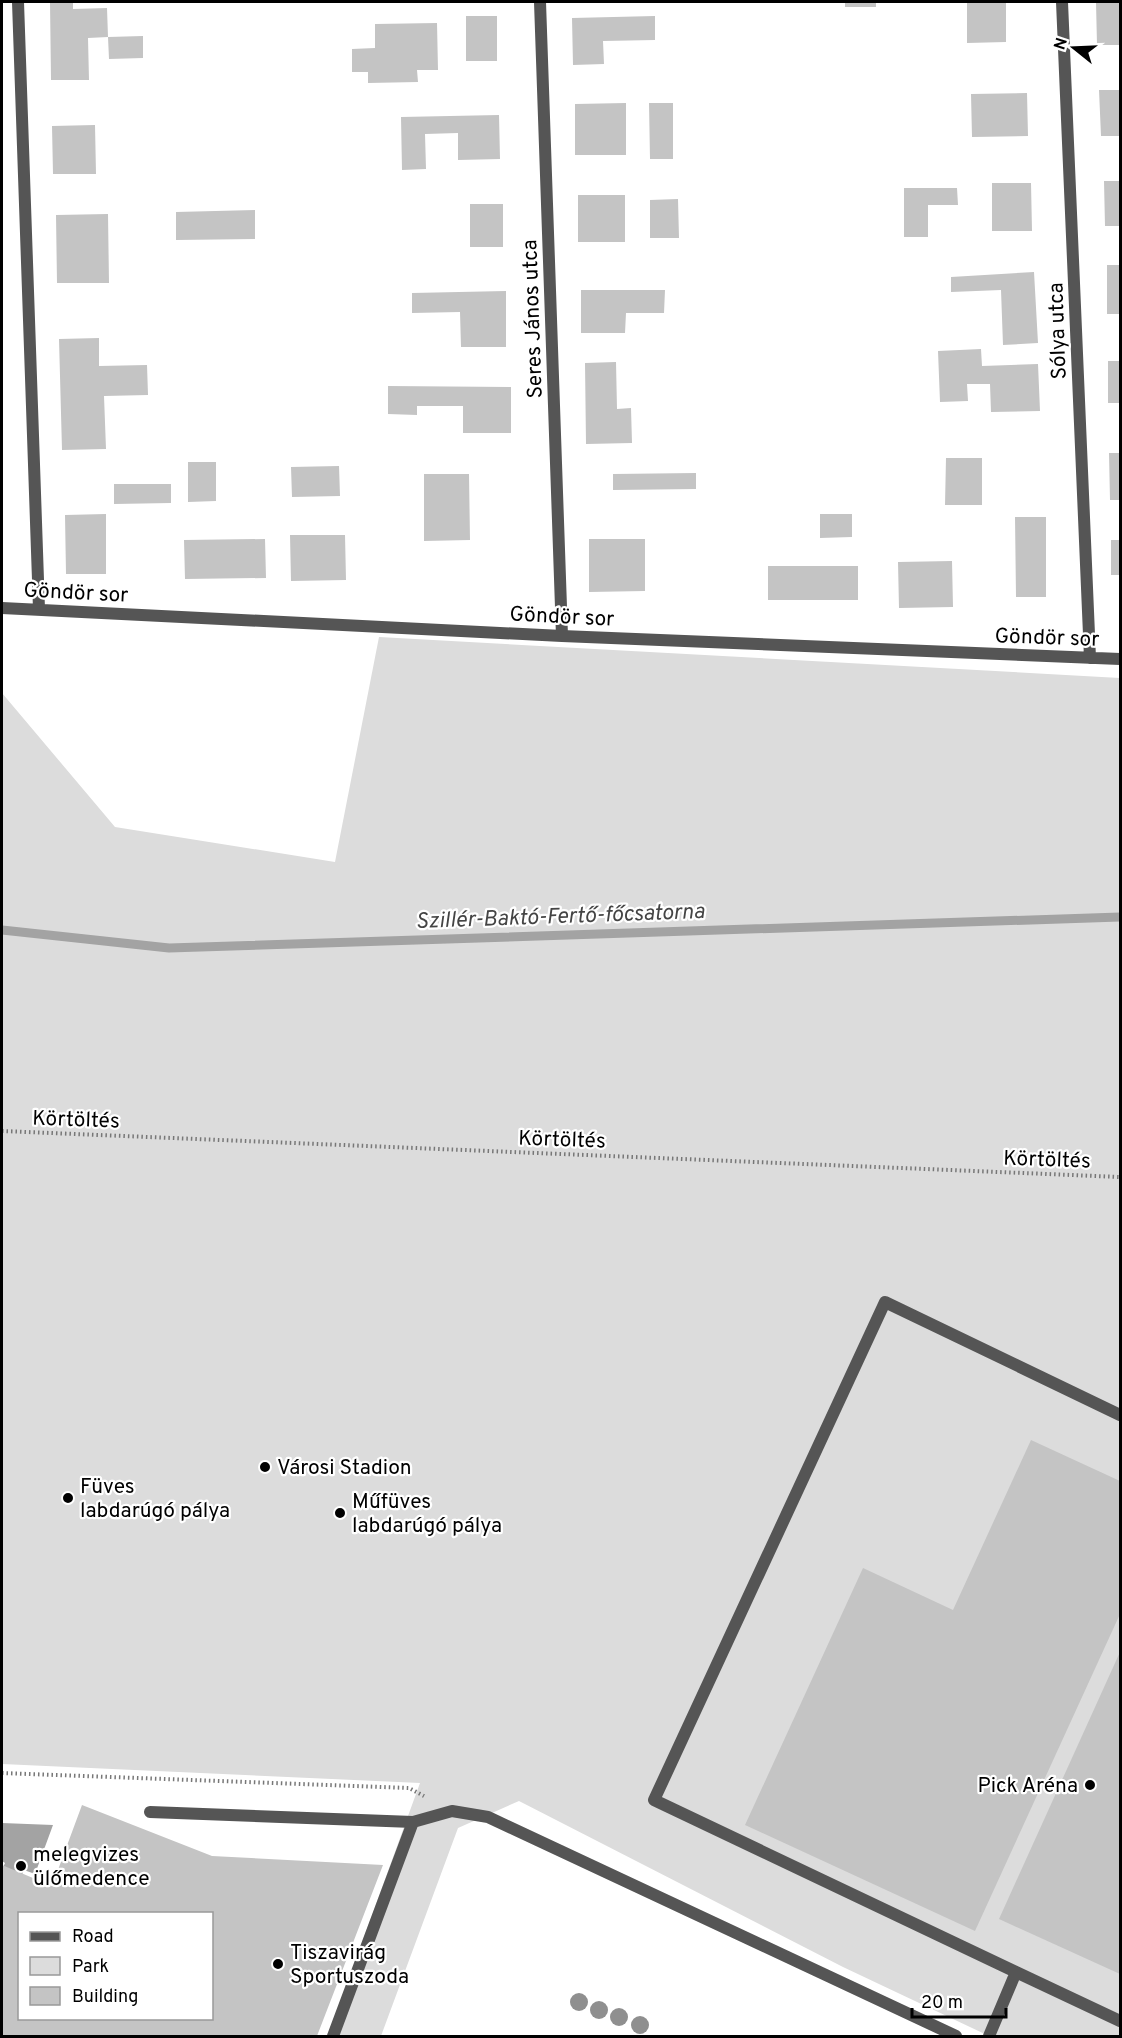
<svg xmlns="http://www.w3.org/2000/svg" width="1122" height="2038" viewBox="0 0 1122 2038" font-family="Overpass,sans-serif">
<rect width="100%" height="100%" fill="#fff"/>
<!-- green -->
<path fill="#dcdcdc" d="M 379,637 L 1120,678 L 1120,2036 L 989,2036 L 843,1967 L 519,1801 L 458,1828 L 381,2036 L 328,2036 L 420,1783 L 2,1764 L 2,693 L 115,827 L 335,862 Z"/>
<!-- water -->
<path fill="#a3a3a3" d="M 2,1823 L 53,1825 L 35,1874 L 24,1870 L 21,1877 L 22,1912 L 2,1904 L 2,1870 L 5,1863 L 2,1861 Z"/>
<g fill="none" stroke-linecap="round" stroke-linejoin="round">
<!-- stream -->
<path stroke="#a3a3a3" stroke-width="9" d="M 2,930 L 169,948 L 1120,917"/>
</g>
<!-- building -->
<path fill="#c4c4c4" fill-rule="evenodd" d="M 50,2 L 73,2 L 73,9 L 107,8 L 108,37 L 88,38 L 89,80 L 51,80 Z
M 845,2 L 876,2 L 876,7 L 845,7 Z
M 967,2 L 1006,2 L 1006,42 L 967,43 Z
M 1096,2 L 1120,2 L 1120,45 L 1097,45 Z
M 466,16 L 497,16 L 497,61 L 466,61 Z
M 655,16 L 655,40 L 603,41 L 604,64 L 573,65 L 572,18 Z
M 437,23 L 438,70 L 417,70 L 418,82 L 368,83 L 368,72 L 352,72 L 352,49 L 375,48 L 375,24 Z
M 143,36 L 143,58 L 109,59 L 108,37 Z
M 1099,90 L 1120,90 L 1120,136 L 1101,136 Z
M 1027,93 L 1028,136 L 972,137 L 971,94 Z
M 626,103 L 626,155 L 575,155 L 575,104 Z
M 649,103 L 673,103 L 673,159 L 650,159 Z
M 499,115 L 500,159 L 458,160 L 458,133 L 425,134 L 426,169 L 402,170 L 401,117 Z
M 95,125 L 96,174 L 53,174 L 52,126 Z
M 1104,181 L 1120,181 L 1120,226 L 1105,226 Z
M 992,183 L 1031,183 L 1032,231 L 992,231 Z
M 904,188 L 957,188 L 958,205 L 928,205 L 928,237 L 904,237 Z
M 578,195 L 625,195 L 625,242 L 578,242 Z
M 678,199 L 679,238 L 650,238 L 650,200 Z
M 470,204 L 503,204 L 503,247 L 470,247 Z
M 255,210 L 255,239 L 176,240 L 176,212 Z
M 108,214 L 109,283 L 57,283 L 56,215 Z
M 1107,265 L 1120,265 L 1120,314 L 1107,314 Z
M 1034,272 L 1038,343 L 1003,345 L 1001,290 L 951,292 L 951,277 Z
M 581,290 L 665,290 L 664,313 L 626,313 L 625,333 L 581,333 Z
M 506,291 L 506,347 L 461,347 L 460,312 L 412,313 L 412,293 Z
M 99,338 L 99,366 L 147,365 L 148,395 L 104,396 L 106,449 L 62,450 L 59,339 Z
M 981,349 L 982,366 L 1038,364 L 1040,411 L 991,412 L 990,384 L 967,384 L 968,401 L 940,402 L 938,351 Z
M 1108,361 L 1120,361 L 1120,403 L 1108,403 Z
M 616,362 L 617,409 L 631,408 L 632,443 L 586,444 L 585,363 Z
M 388,386 L 511,387 L 511,433 L 463,433 L 463,406 L 417,406 L 417,415 L 388,414 Z
M 1109,453 L 1120,453 L 1120,500 L 1110,500 Z
M 946,458 L 982,458 L 982,505 L 945,505 Z
M 188,462 L 216,462 L 216,501 L 188,502 Z
M 339,466 L 340,496 L 292,497 L 291,467 Z
M 696,473 L 696,489 L 613,490 L 613,474 Z
M 424,474 L 469,474 L 470,540 L 424,541 Z
M 114,484 L 171,484 L 171,503 L 114,504 Z
M 106,514 L 106,574 L 66,574 L 65,515 Z
M 820,514 L 852,514 L 852,537 L 820,538 Z
M 1015,517 L 1046,517 L 1046,597 L 1016,597 Z
M 290,535 L 345,535 L 346,580 L 291,581 Z
M 265,539 L 266,578 L 185,579 L 184,540 Z
M 589,539 L 645,539 L 645,591 L 589,592 Z
M 1111,540 L 1120,540 L 1120,575 L 1111,575 Z
M 952,561 L 953,607 L 899,608 L 898,562 Z
M 768,566 L 858,566 L 858,600 L 768,600 Z
M 1031,1440 L 1120,1481 L 1120,1614 L 975,1931 L 745,1825 L 863,1568 L 953,1610 Z
M 1120,1652 L 1120,1974 L 999,1919 Z
M 82,1805 L 212,1856 L 383,1865 L 317,2036 L 2,2036 L 2,1865 L 52,1886 ZM 20,1914 L 212,1914 L 212,2018 L 20,2018 Z"/>
<g fill="none" stroke-linecap="round" stroke-linejoin="round">
<!-- path -->
<path stroke="#777" stroke-width="4" stroke-dasharray="1.5 3" stroke-linecap="butt" d="M 2,1131 L 1120,1177
M 2,1773 L 409,1788 L 424,1796"/>
<!-- service -->
<path stroke="#555" stroke-width="12" d="M 150,1812 L 413,1822 L 452,1811 L 488,1817 L 956,2036
M 1016,1972 L 1120,2021
M 333,2036 L 413,1822
M 989,2036 L 1016,1972 L 654,1800 L 885,1302 L 1120,1415"/>
<!-- minor -->
<path stroke="#555" stroke-width="12" d="M 18,2 L 39,609
M 540,2 L 562,636
M 1062,2 L 1090,658
M 2,608 L 562,636 L 1120,659"/>
</g>
<!-- trees -->
<g fill="#8f8f8f">
<circle cx="579" cy="2002" r="9"/>
<circle cx="599" cy="2010" r="9"/>
<circle cx="619" cy="2017" r="9"/>
<circle cx="640" cy="2025" r="9"/>
</g>
<!-- markers -->
<g fill="#000" stroke="#fff" stroke-width="2">
<circle cx="265" cy="1467" r="6"/>
<circle cx="68" cy="1498" r="6"/>
<circle cx="340" cy="1513" r="6"/>
<circle cx="1090" cy="1785" r="6"/>
<circle cx="21" cy="1866" r="6"/>
<circle cx="278" cy="1964" r="6"/>
</g>
<g text-anchor="middle" stroke-width="4.5" stroke-linejoin="round" paint-order="stroke">
<!-- street labels -->
<g font-size="21" fill="#000" stroke="#fff">
<text transform="translate(532 319) rotate(-92)" y="7">Seres János utca</text>
<text transform="translate(1057 331) rotate(-92)" y="7">Sólya utca</text>
<text transform="translate(76 592) rotate(3)" y="7">Göndör sor</text>
<text transform="translate(562 616) rotate(3)" y="7">Göndör sor</text>
<text transform="translate(1047 637) rotate(2)" y="7">Göndör sor</text>
<text transform="translate(76 1119) rotate(2)" y="7">Körtöltés</text>
<text transform="translate(562 1139) rotate(2)" y="7">Körtöltés</text>
<text transform="translate(1047 1159) rotate(2)" y="7">Körtöltés</text>
</g>
<!-- poi labels -->
<g font-size="21" fill="#000" stroke="#fff" text-anchor="start">
<text x="277" y="1474">Városi Stadion</text>
<text x="80" y="1493">Füves<tspan x="80" dy="24">labdarúgó pálya</tspan></text>
<text x="352" y="1508">Műfüves<tspan x="352" dy="24">labdarúgó pálya</tspan></text>
<text x="1078" y="1792" text-anchor="end">Pick Aréna</text>
<text x="33" y="1861">melegvizes<tspan x="33" dy="24">ülőmedence</tspan></text>
<text x="290" y="1959">Tiszavirág<tspan x="290" dy="24">Sportuszoda</tspan></text>
</g>
<!-- water labels -->
<g font-size="22" font-style="italic" fill="#444" stroke="#fff">
<text transform="translate(560 915) rotate(-2)" y="8">Szillér-Baktó-Fertő-főcsatorna</text>
</g>
</g>
<!-- border -->
<rect width="1122" height="2038" fill="none" stroke="#000000" stroke-width="6"/>
<!-- legend -->
<rect x="18" y="1912" width="195" height="108" fill="#ffffff" stroke="#999999" stroke-width="1.5"/>
<rect x="30" y="1932" width="30" height="9" fill="#555555" stroke="#999999" stroke-width="1.5"/>
<text x="72" y="1942" font-size="18" fill="#000000">Road</text>
<rect x="30" y="1957" width="30" height="18" fill="#dcdcdc" stroke="#999999" stroke-width="1.5"/>
<text x="72" y="1972" font-size="18" fill="#000000">Park</text>
<rect x="30" y="1987" width="30" height="18" fill="#c4c4c4" stroke="#999999" stroke-width="1.5"/>
<text x="72" y="2002" font-size="18" fill="#000000">Building</text>
<!-- north arrow -->
<g transform="translate(1074 48) rotate(288)" stroke="#ffffff" stroke-width="4.5" paint-order="stroke">
<path d="M0-4.5L10 22L0 15L-10 22Z" fill="#000000"/>
<text y="-9" font-size="16" font-weight="bold" text-anchor="middle" fill="#000000">N</text>
</g>
<!-- scale -->
<path d="M912 2008v9h94v-9" fill="none" stroke="#000000" stroke-width="3"/>
<text x="921" y="2008" font-size="18" fill="#000000" stroke="#ffffff" stroke-width="4.5" paint-order="stroke">20 m</text>
</svg>
